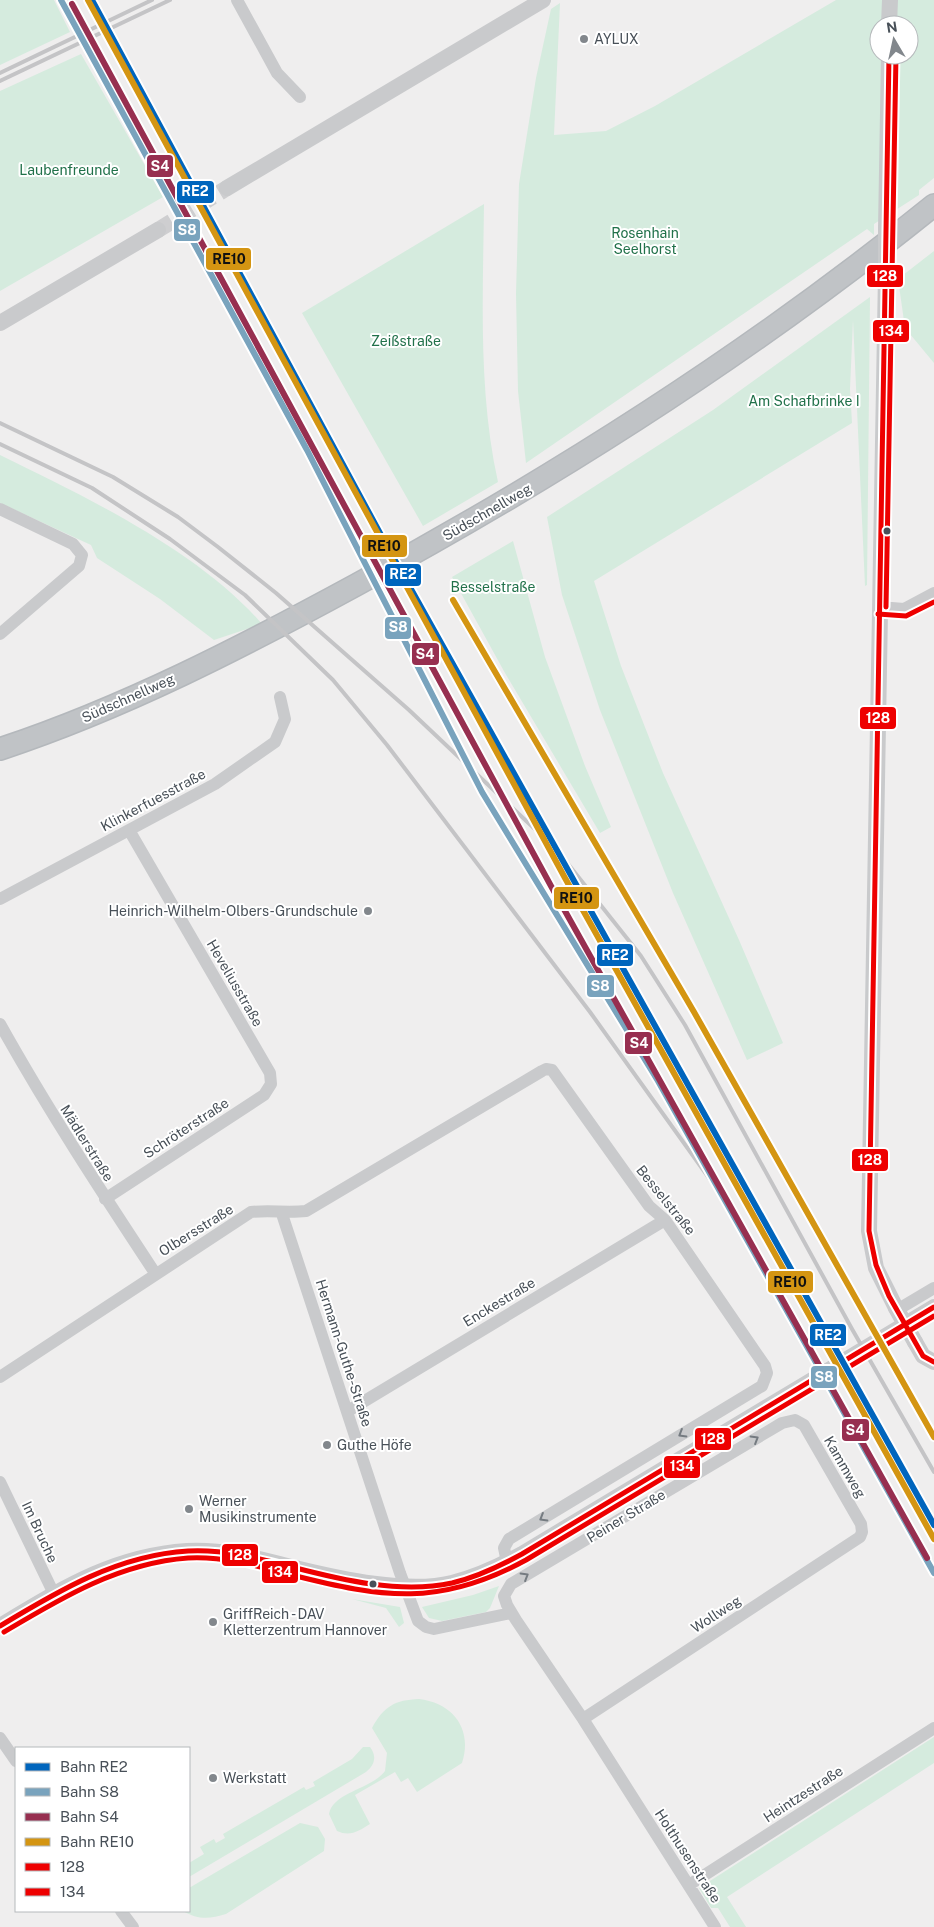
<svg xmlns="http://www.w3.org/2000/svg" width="934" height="1927" viewBox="0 0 934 1927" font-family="'Public Sans',sans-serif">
<rect width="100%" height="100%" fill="#efeeee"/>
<!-- green -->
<path fill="#d5ebde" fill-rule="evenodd" d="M 0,0 L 54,0 L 70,32 L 0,65 Z
M 836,0 L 934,0 L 934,178 L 919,190 L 919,195 L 874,224 L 874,235 L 867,229 L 526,463 L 518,391 L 516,294 L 519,184 L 536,78 L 551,9 L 560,3 L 554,135 L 606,131 L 655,106 ZM 879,25 L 909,25 L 909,55 L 879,55 Z
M 81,54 L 163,197 L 0,291 L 0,91 Z
M 484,204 C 483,297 478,391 498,482 L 423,526 L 302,313 Z
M 934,251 L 934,363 L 905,328 L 898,279 Z
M 870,297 L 867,585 L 865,586 L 853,320 L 850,389 L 852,423 L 594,581 L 621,666 L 663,773 L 739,940 L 783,1043 L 747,1060 L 673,893 L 600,710 L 562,595 L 547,517 L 713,410 Z
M 0,455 C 86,497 199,551 262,624 L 214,640 L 160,599 L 97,558 L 91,545 L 0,503 Z
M 513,541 L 545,657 L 585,766 L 611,827 L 600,833 L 505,673 L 452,577 Z
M 499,1586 L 490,1608 L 486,1612 L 442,1621 L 429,1618 L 422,1607 L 473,1595 Z
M 352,1599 L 400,1607 L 404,1623 L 399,1627 L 386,1608 Z
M 419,1699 C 453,1703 473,1729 462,1763 L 417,1792 L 408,1778 L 401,1782 L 395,1772 L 355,1795 L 370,1824 C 359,1831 350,1837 337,1831 L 329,1814 C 333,1792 372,1789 385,1771 L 387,1753 L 372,1728 C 384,1706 395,1700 419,1699 Z
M 934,1737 L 934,1763 L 727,1897 L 746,1927 L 730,1927 L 718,1908 L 711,1908 L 699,1888 Z
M 363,1747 L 370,1747 C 377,1756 375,1765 366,1772 L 189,1877 L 189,1863 L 204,1854 L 200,1847 L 214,1839 L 216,1843 L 225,1838 L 223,1834 L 304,1787 L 306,1790 L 315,1786 L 313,1782 L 352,1759 Z
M 300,1823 L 318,1827 L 325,1839 L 324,1851 L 226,1914 C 210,1919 198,1920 183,1911 L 189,1911 L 189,1888 Z"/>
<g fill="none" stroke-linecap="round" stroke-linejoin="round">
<!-- tertiary-tunnel -->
<path stroke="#ceced0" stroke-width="16" stroke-dasharray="16 8" stroke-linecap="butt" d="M 158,230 L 227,188"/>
<!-- trunk casing -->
<g stroke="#b4b8bc" stroke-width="24">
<path id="trunk" d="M 0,749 C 124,708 242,647 356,585 C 559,475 755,350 934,205"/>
</g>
<!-- minor -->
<path stroke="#c9cacc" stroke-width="12" d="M 237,0 L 277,73 L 300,97
M 0,509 L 73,544 L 82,555 L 79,566 L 0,634
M 879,607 L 904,609 L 934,593
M 0,899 L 215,784 L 275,742 L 285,719 L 280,697
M 0,1024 C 48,1110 101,1191 155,1273
M 105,1199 L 264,1095 L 271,1084 L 270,1073 L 129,830
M 282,1214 L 400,1573 L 418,1621 L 426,1627 L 434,1629 L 511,1613
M 897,1310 L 934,1288
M 0,1377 L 251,1212 C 270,1210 287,1213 306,1211 L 542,1071 L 546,1069 L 552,1070 L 649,1206 L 665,1220 L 765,1366 L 767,1373 L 762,1386 L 509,1539 L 504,1548 L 507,1562
M 348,1411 L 665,1220
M 0,1482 L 54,1594
M 583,1719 L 860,1537 L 862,1532 L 861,1524 L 804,1425 L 795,1420 L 782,1423 L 511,1584 L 504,1596 L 507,1605 L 516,1620 L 583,1719 L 715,1927
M 0,1738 L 16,1761
M 689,1885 L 934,1728
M 121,1911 L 133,1927"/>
<!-- tertiary -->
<path stroke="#c9cacc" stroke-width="16" d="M 889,25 L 890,0
M 227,188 L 543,0
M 886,229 L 889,55
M 886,274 L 869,1231 L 876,1268 L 896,1308
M 0,323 L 158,230
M 915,1342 L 923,1356 L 934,1362
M 0,1626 C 62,1589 113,1556 187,1551 C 224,1549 260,1559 295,1568 C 340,1579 408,1594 452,1583 C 477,1577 500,1566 522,1554 L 934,1307"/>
<!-- trunk -->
<use href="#trunk" stroke="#c0c3c6" stroke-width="21"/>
<!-- rail -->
<path stroke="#c4c4c6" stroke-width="4" d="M 0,73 L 152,0
M 0,81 L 170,0
M 0,423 L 113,477 L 178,517 L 218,547 L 276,593 L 409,710 L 557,850 L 641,956 L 685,1025 L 852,1329 L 934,1472
M 0,444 L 92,488 L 170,539 L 245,595 L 333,680 L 387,745 L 590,1012 L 724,1199"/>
<!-- tertiary-bridge -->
<path stroke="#c9cacc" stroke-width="16" d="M 886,274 L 886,229
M 896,1308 L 915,1342"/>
<!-- bus-1 casing -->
<g stroke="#fff" stroke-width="9">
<path id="bus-1" d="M 889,55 L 869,1231 L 876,1265 L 889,1296 L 923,1356 L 934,1362
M 0,1626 C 58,1591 118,1555 188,1551 C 223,1549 258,1558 292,1567 C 342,1580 400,1594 452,1583 C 477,1577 500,1566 522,1554 L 934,1307"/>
</g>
<!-- bus-2 casing -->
<g stroke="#fff" stroke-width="9">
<path id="bus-2" d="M 886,607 L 896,55
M 878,614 L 906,616 L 934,602
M 4,1632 C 61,1598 119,1563 188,1558 C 223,1556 258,1566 292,1575 C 383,1598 440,1607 526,1560 L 934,1316"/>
</g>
<!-- bus-1 -->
<use href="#bus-1" stroke="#e00" stroke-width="5"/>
<!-- bus-2 -->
<use href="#bus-2" stroke="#e00" stroke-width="5"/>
<!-- rail-1 casing -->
<g stroke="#fff" stroke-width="10">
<path id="rail-1" d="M 92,0 L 388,548 L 934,1525"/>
</g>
<!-- rail-2 casing -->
<g stroke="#fff" stroke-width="10">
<path id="rail-2" d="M 61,0 L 307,450 L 482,792 L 658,1081 L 934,1573"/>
</g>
<!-- rail-3 casing -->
<g stroke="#fff" stroke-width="10">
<path id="rail-3" d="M 72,4 L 551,886 L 927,1558"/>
</g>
<!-- rail-4 casing -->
<g stroke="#fff" stroke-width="10">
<path id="rail-4" d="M 88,0 L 565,878 L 934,1539
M 453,600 L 694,1012 L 934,1437"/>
</g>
<!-- rail-1 -->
<use href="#rail-1" stroke="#0065bd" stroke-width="6"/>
<!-- rail-2 -->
<use href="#rail-2" stroke="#79a3bd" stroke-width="6"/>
<!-- rail-3 -->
<use href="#rail-3" stroke="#972f50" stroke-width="6"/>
<!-- rail-4 -->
<use href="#rail-4" stroke="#d49512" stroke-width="6"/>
</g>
<!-- one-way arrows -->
<defs><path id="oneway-chevron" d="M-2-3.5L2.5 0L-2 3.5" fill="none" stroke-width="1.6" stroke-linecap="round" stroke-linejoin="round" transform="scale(1.25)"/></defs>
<g stroke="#757b81">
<use href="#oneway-chevron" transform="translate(682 1434) rotate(149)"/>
<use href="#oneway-chevron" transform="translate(755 1439) rotate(-31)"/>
<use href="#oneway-chevron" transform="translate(543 1518) rotate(149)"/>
<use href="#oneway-chevron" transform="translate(525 1576) rotate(-31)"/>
</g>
<!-- markers -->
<g fill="#82878c" stroke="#fff" stroke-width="2">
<circle cx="584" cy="39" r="5"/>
<circle cx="368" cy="911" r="5"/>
<circle cx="327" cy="1445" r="5"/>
<circle cx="189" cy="1509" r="5"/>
<circle cx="213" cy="1622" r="5"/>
<circle cx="213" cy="1778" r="5"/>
</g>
<g fill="#485058" stroke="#fff" stroke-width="2">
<circle cx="887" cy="531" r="4.5"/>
<circle cx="373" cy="1584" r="4.5"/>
</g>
<g text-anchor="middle" stroke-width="4" stroke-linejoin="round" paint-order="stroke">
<!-- poi labels -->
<g font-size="14" fill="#485058" stroke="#fff" text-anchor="start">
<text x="594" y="44">AYLUX</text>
<text x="358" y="916" text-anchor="end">Heinrich-Wilhelm-Olbers-Grundschule</text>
<text x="337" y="1450">Guthe Höfe</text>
<text x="199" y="1506">Werner<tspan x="199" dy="16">Musikinstrumente</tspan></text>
<text x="223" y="1619">GriffReich - DAV<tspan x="223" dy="16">Kletterzentrum Hannover</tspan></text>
<text x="223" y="1783">Werkstatt</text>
</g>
<!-- park labels -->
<g font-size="14" fill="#21714a" stroke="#fff">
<text x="69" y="175">Laubenfreunde</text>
<text x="645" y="238">Rosenhain<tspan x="645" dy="16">Seelhorst</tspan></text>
<text x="406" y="346">Zeißstraße</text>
<text x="804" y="406">Am Schafbrinke I</text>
<text x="493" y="592">Besselstraße</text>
</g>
<!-- street labels -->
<g font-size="14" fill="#485058" stroke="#fff">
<text transform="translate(487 512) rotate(-30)" y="5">Südschnellweg</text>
<text transform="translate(128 698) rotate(-24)" y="5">Südschnellweg</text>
<text transform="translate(153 800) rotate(-28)" y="5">Klinkerfuesstraße</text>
<text transform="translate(235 983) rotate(60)" y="5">Heveliusstraße</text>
<text transform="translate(186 1128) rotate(-33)" y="5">Schröterstraße</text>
<text transform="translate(87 1143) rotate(58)" y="5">Mädlerstraße</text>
<text transform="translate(666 1200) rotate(51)" y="5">Besselstraße</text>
<text transform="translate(196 1230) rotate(-32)" y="5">Olbersstraße</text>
<text transform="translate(499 1302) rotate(-31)" y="5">Enckestraße</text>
<text transform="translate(344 1353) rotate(72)" y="5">Hermann-Guthe-Straße</text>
<text transform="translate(845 1467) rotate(60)" y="5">Kammweg</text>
<text transform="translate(626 1516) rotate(-31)" y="5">Peiner Straße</text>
<text transform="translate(40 1532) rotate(65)" y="5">Im Bruche</text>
<text transform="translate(716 1614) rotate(-33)" y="5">Wollweg</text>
<text transform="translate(803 1794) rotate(-33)" y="5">Heintzestraße</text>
<text transform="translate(688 1856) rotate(57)" y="5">Holthusenstraße</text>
</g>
</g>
<g stroke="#fff" stroke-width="2">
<rect x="146" y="154" width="28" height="24" rx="5" fill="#972f50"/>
<rect x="176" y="180" width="39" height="24" rx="5" fill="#0065bd"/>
<rect x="173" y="218" width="28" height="24" rx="5" fill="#79a3bd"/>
<rect x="205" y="247" width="47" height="24" rx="5" fill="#d49512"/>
<rect x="866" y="264" width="38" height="24" rx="5" fill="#e00"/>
<rect x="872" y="319" width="38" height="24" rx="5" fill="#e00"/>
<rect x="361" y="534" width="47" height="24" rx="5" fill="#d49512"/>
<rect x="384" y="563" width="38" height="24" rx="5" fill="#0065bd"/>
<rect x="384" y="616" width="28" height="24" rx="5" fill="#79a3bd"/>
<rect x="411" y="642" width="29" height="24" rx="5" fill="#972f50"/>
<rect x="859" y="706" width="38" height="24" rx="5" fill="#e00"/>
<rect x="553" y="886" width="47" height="24" rx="5" fill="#d49512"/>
<rect x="596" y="943" width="38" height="24" rx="5" fill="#0065bd"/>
<rect x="586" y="974" width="29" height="24" rx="5" fill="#79a3bd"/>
<rect x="624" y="1031" width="29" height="24" rx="5" fill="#972f50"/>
<rect x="851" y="1148" width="38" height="24" rx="5" fill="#e00"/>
<rect x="767" y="1270" width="47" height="24" rx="5" fill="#d49512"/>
<rect x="809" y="1323" width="38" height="24" rx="5" fill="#0065bd"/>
<rect x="810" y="1365" width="28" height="24" rx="5" fill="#79a3bd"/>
<rect x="841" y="1418" width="29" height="24" rx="5" fill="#972f50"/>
<rect x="694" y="1427" width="38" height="24" rx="5" fill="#e00"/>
<rect x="663" y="1455" width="38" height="24" rx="5" fill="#e00"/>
<rect x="221" y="1543" width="38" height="24" rx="5" fill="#e00"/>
<rect x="261" y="1560" width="38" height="24" rx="5" fill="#e00"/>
</g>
<g font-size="14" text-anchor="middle" font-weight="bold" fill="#fff">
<text x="160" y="171">S4</text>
<text x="195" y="196">RE2</text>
<text x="187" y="235">S8</text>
<text x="885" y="281">128</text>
<text x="891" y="336">134</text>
<text x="403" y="579">RE2</text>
<text x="398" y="632">S8</text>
<text x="425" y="659">S4</text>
<text x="878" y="723">128</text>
<text x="615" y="960">RE2</text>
<text x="600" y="991">S8</text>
<text x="639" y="1048">S4</text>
<text x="870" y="1165">128</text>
<text x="828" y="1340">RE2</text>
<text x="824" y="1382">S8</text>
<text x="855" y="1435">S4</text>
<text x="713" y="1444">128</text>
<text x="682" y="1471">134</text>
<text x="240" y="1560">128</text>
<text x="280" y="1577">134</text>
</g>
<g font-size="14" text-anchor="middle" font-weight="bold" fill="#111">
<text x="229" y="264">RE10</text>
<text x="384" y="551">RE10</text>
<text x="576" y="903">RE10</text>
<text x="790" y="1287">RE10</text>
</g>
<!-- legend -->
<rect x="15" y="1747" width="175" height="165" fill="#ffffff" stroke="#b6b9bc"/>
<rect x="25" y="1763" width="25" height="8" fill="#0065bd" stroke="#b6b9bc"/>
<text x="60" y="1772" font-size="15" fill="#485058">Bahn RE2</text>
<rect x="25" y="1788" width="25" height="8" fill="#79a3bd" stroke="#b6b9bc"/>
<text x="60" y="1797" font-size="15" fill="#485058">Bahn S8</text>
<rect x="25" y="1813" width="25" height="8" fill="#972f50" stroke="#b6b9bc"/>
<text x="60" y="1822" font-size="15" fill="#485058">Bahn S4</text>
<rect x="25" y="1838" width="25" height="8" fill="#d49512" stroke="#b6b9bc"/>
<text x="60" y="1847" font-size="15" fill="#485058">Bahn RE10</text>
<rect x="25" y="1863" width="25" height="8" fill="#ee0000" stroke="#b6b9bc"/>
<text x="60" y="1872" font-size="15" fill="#485058">128</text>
<rect x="25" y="1888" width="25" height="8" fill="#ee0000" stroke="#b6b9bc"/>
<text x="60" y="1897" font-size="15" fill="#485058">134</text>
<!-- north arrow -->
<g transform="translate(894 40) rotate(351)"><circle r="24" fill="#ffffff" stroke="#b6b9bc"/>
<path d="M0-4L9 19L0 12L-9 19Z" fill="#82878c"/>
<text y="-8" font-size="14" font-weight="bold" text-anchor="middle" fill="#485058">N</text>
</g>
</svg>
